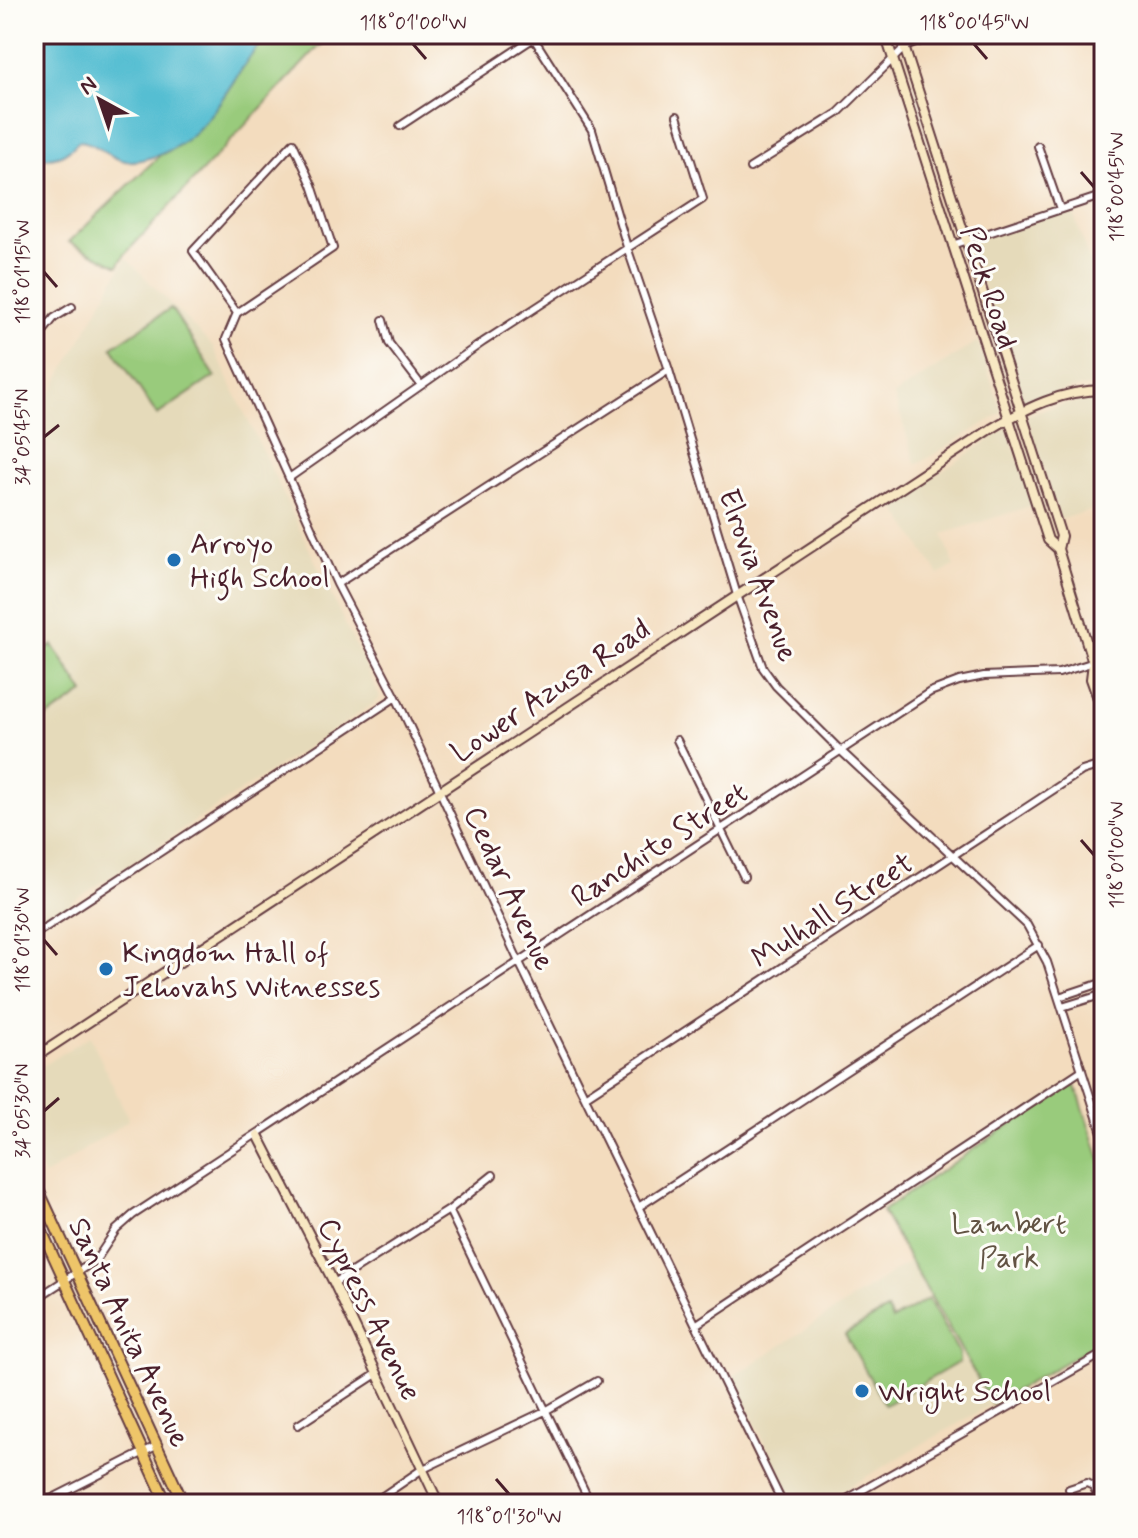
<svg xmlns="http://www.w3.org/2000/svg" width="1138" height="1538" viewBox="0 0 1138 1538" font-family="Mynerve,sans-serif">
<rect width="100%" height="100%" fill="#fdfcf7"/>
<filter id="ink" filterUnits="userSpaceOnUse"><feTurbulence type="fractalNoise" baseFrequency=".0125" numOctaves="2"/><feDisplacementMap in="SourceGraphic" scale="16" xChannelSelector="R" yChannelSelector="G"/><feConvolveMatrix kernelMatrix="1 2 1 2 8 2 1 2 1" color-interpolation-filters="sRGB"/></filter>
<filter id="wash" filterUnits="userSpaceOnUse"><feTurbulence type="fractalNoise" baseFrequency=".006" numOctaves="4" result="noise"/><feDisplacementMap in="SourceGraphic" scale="32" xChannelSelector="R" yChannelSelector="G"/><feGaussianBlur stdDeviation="1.8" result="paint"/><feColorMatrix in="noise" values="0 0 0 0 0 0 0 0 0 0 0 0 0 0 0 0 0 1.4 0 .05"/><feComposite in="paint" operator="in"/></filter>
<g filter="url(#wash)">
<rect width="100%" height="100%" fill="#f3dcbe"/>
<!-- built -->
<path fill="#e5daba" d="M 1072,209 L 1104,305 L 1104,386 L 1075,388 L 1022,402 L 969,242 Z
M 126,258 L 213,347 L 380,697 L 378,701 L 34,927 L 34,424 Z
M 978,341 L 1002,413 L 916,465 L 894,395 Z
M 1104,399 L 1104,506 L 1059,520 L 1026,415 L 1064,404 Z
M 1007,428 L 1034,505 L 943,534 L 954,566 L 939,575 L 893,504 Z
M 90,1036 L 129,1120 L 44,1176 L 34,1154 L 34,1071 Z
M 910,1261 L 992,1404 L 819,1504 L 794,1504 L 733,1377 Z"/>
<!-- green -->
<path fill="#99cb7b" stroke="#727553" stroke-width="2" d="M 268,34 L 338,34 L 318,47 L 125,254 L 118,266 L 69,242 L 160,155 C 214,133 231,74 268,34 Z
M 171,308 L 215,376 L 157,415 L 112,347 Z
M 53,645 L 84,693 L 34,726 L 34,657 Z
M 1070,1084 L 1076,1086 L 1104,1171 L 1104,1340 L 992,1404 L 882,1211 Z
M 928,1299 L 959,1353 L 959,1362 L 885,1405 L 845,1334 L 887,1310 L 892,1320 Z"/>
<!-- water -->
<path fill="#55bed2" stroke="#506e7e" stroke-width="2" d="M 34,34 L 268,34 C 228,77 212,142 149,158 C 142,160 133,162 125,161 C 108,158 95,141 79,141 C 65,156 55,160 34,157 Z"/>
</g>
<g filter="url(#ink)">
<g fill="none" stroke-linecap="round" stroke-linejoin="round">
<!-- street casing -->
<g stroke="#633b41" stroke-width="10">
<path id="street" d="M 531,34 L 592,130 L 627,247 L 669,370 L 737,595 L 763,668 L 776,686 L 841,751 L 1027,925 L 1047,962 L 1104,1139
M 400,126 L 540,34
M 293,143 L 312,185 L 333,248 L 237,313 L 193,251 Z
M 1038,146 L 1060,209
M 750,168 L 838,113 L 905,47 L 939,34
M 952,245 L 1104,195
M 237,313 L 226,339 L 337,584 L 396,697 L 519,962 L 783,1504
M 383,320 L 389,343 L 421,385
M 34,343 L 54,318 L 72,307
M 289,478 L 483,342 L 703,199 L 677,116
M 337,584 L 669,370
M 677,740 L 744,877
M 34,935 L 396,697
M 1059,997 L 1104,982
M 1062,1007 L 1104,994
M 586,1096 L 1082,771 L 1104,764
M 640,1206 L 1039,945
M 449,1210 L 586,1494 L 587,1504
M 334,1283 L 449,1210 L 493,1175
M 34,1300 L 96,1260 L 116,1230 L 133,1215 L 930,692 L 959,681 L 984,676 L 1059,673 L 1104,659
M 697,1324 L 1082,1070
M 298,1425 L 375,1375
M 1069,1489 L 1087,1483 L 1093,1486 L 1102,1504
M 41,1504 L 156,1446
M 371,1504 L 421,1470 L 547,1410 L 597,1381
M 838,1504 L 1104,1353"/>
</g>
<!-- secondary casing -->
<g stroke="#633b41" stroke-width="12">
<path id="secondary" d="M 885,34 L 1048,540 L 1058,549
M 900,34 L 1061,536 L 1058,549 L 1093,663 L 1091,679 L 1104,715
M 1093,663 L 1104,677
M 34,1058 L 991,429 C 1026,408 1062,390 1104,390
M 258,1135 L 334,1283 L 439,1504"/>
</g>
<!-- primary casing -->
<g stroke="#633b41" stroke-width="13">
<path id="primary" d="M 34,1180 L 184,1504
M 34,1214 L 167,1504"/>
</g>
<!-- street -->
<use href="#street" stroke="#fff" stroke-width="6"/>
<!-- secondary -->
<use href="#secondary" stroke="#f8e8c3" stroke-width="8"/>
<!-- primary -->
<use href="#primary" stroke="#eec569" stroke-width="9"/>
</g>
</g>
<!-- ticks -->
<path fill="none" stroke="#4a1f2b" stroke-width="3" d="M 413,44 L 426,59M 974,44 L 987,59M 1081,172 L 1094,187M 44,272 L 57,287M 44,437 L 59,425M 1081,840 L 1094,855M 44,940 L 57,955M 44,1111 L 59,1098M 496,1479 L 509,1494"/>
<!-- markers -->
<g fill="#1f6fb2" stroke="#fdfcf7" stroke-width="3">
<circle cx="174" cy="560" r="8"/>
<circle cx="106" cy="969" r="8"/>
<circle cx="862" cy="1391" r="8"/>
</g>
<g text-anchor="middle" stroke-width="6" stroke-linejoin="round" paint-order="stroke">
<!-- street labels -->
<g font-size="30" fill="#4a1f2b" stroke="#fdfcf7">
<text transform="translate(990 287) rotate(72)" y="10">Peck Road</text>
<text transform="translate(759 575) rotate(70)" y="10">Elrovia Avenue</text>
<text transform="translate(550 690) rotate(-34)" y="10">Lower Azusa Road</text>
<text transform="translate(659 844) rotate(-33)" y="10">Ranchito Street</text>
<text transform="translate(510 888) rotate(65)" y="10">Cedar Avenue</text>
<text transform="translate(832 910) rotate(-33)" y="10">Mulhall Street</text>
<text transform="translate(370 1309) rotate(64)" y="10">Cypress Avenue</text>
<text transform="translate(130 1332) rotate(65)" y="10">Santa Anita Avenue</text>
</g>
<!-- poi labels -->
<g font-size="30" fill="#4a1f2b" stroke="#fdfcf7" text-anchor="start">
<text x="190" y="553">Arroyo<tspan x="190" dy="34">High School</tspan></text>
<text x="122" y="962">Kingdom Hall of<tspan x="122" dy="34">Jehovahs Witnesses</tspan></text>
<text x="878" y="1401">Wright School</text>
</g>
<!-- park labels -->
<g font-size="30" fill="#625343" stroke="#fdfcf7">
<text x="1009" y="1233">Lambert<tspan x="1009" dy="34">Park</tspan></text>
</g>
</g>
<!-- margin -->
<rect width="1138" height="1538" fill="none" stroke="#fdfcf7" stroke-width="88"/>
<!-- north arrow -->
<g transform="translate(100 100) rotate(320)" stroke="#fdfcf7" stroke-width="6" paint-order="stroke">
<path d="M0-6L14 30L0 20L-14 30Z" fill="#4a1f2b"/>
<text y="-12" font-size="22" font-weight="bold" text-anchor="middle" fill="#4a1f2b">N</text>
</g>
<rect x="44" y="44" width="1050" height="1450" fill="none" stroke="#4a1f2b" stroke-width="3"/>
<g font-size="20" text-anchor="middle" fill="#4a1f2b">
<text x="413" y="29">118°01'00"W</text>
<text x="974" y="29">118°00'45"W</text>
<text transform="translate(1116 187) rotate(-90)" y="7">118°00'45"W</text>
<text transform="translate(22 272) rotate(-90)" y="7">118°01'15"W</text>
<text transform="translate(22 437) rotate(-90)" y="7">34°05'45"N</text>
<text transform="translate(1116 855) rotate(-90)" y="7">118°01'00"W</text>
<text transform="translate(22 940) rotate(-90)" y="7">118°01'30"W</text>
<text transform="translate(22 1111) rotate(-90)" y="7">34°05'30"N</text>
<text x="509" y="1523">118°01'30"W</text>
</g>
</svg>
